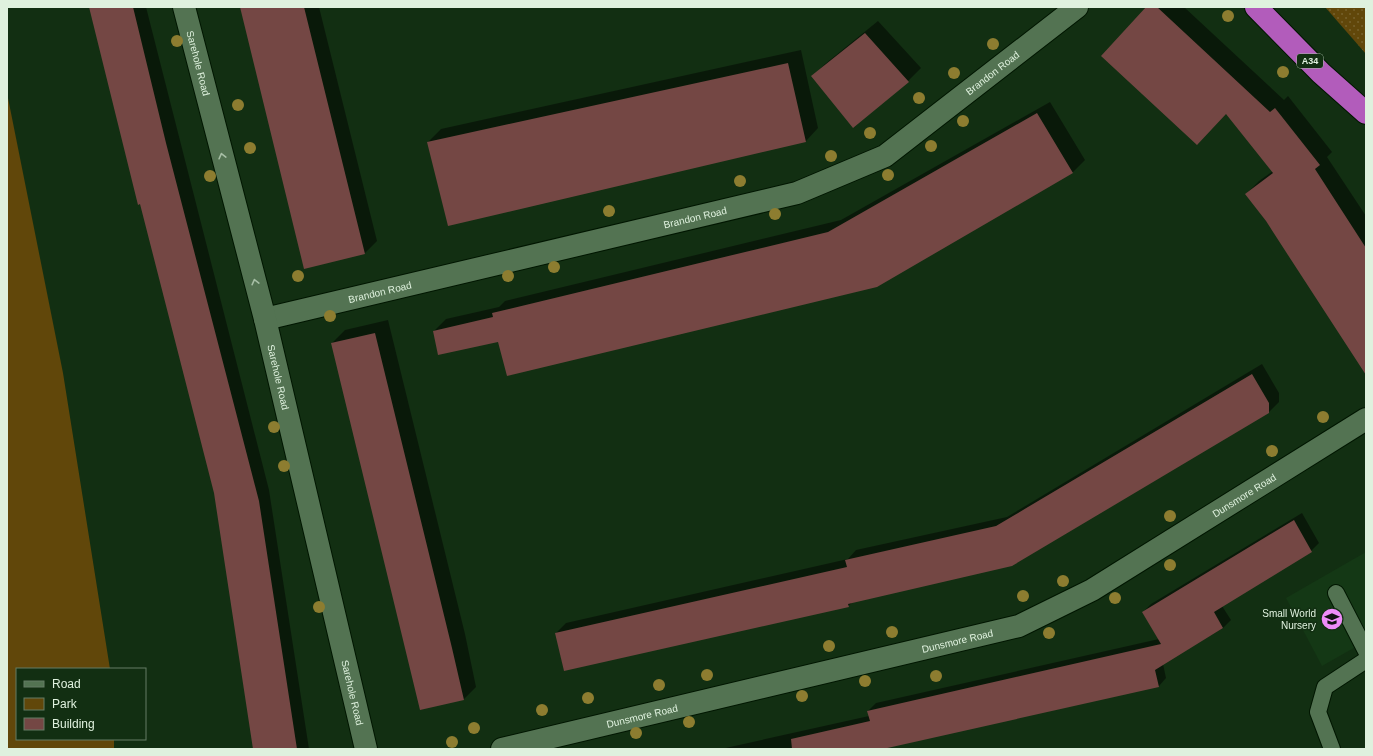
<svg xmlns="http://www.w3.org/2000/svg" width="1373" height="756" viewBox="0 0 1373 756" font-family="Arial,sans-serif">
<defs>
<pattern id="grass-dots" width="8" height="8" patternUnits="userSpaceOnUse"><rect width="8" height="8" fill="#61470a"/><path d="M2 2h.1M6 6h.1" fill="none" stroke="#77622d" stroke-width="1.8" stroke-linecap="round"/></pattern>
</defs>
<rect width="100%" height="100%" fill="#122f12"/>
<!-- built -->
<path fill="#143815" d="M 1366,552 L 1366,641 L 1322,666 L 1286,598 Z"/>
<!-- grass -->
<path fill="url(#grass-dots)" d="M 1325,7 L 1366,7 L 1366,54 Z"/>
<!-- park -->
<path fill="#61470a" d="M 7,93 L 63,373 L 110,669 L 17,669 L 17,739 L 114,739 L 114,749 L 7,749 Z"/>
<!-- shadow -->
<path fill="#0007" d="M 90,7 L 146,7 L 269,490 L 309,749 L 254,749 L 215,492 Z
M 240,7 L 319,7 L 377,241 L 364,254 Z
M 1147,7 L 1184,7 L 1284,100 L 1288,96 L 1332,152 L 1327,157 L 1366,216 L 1366,355 L 1246,194 L 1259,181 L 1273,171 Z
M 878,21 L 921,68 L 908,81 L 813,76 L 825,64 Z
M 801,50 L 818,128 L 806,141 L 428,142 L 441,129 Z
M 1050,102 L 1085,160 L 1073,172 L 876,286 L 499,340 L 434,331 L 446,319 L 499,307 L 505,301 L 841,220 Z
M 388,320 L 465,634 L 476,687 L 463,700 L 332,343 L 345,330 Z
M 1262,364 L 1279,393 L 1279,402 L 1269,412 L 853,602 L 848,606 L 564,670 L 556,633 L 566,623 L 848,559 L 856,550 L 1007,517 Z
M 1302,513 L 1319,543 L 1311,551 L 1222,606 L 1231,620 L 1223,628 L 1163,664 L 1166,678 L 1159,686 L 879,749 L 721,749 L 869,716 L 868,711 L 876,703 L 1159,639 L 1143,612 L 1151,604 Z"/>
<!-- building -->
<path fill="#744744" d="M 89,7 L 133,7 L 166,143 L 259,501 L 297,749 L 253,749 L 214,493 L 140,204 L 138,205 Z
M 240,7 L 304,7 L 365,254 L 304,269 Z
M 1146,7 L 1157,7 L 1270,112 L 1275,108 L 1320,165 L 1315,169 L 1366,248 L 1366,375 L 1286,252 L 1266,221 L 1245,194 L 1273,173 L 1226,114 L 1197,145 L 1101,56 Z
M 865,33 L 909,82 L 853,128 L 811,76 Z
M 788,63 L 806,142 L 448,226 L 427,142 Z
M 1037,113 L 1073,173 L 877,287 L 507,376 L 498,342 L 438,355 L 433,331 L 493,317 L 492,313 L 828,232 Z
M 375,333 L 452,648 L 464,700 L 420,710 L 331,343 Z
M 1252,374 L 1269,403 L 1269,413 L 1012,566 L 848,604 L 849,607 L 564,671 L 555,633 L 847,567 L 845,560 L 996,526 Z
M 1294,520 L 1312,552 L 1214,612 L 1223,628 L 1155,670 L 1159,687 L 883,749 L 792,749 L 791,739 L 870,721 L 867,711 L 1161,644 L 1142,612 Z"/>
<g fill="none" stroke-linecap="round" stroke-linejoin="round">
<!-- lane casing -->
<g stroke="#001600" stroke-width="18">
<path id="lane" d="M 1336,593 L 1366,651
M 1332,749 L 1318,712 L 1325,687 L 1366,660"/>
</g>
<!-- street casing -->
<g stroke="#001600" stroke-width="24">
<g id="street">
<path id="s1" d="M 265,319 L 797,193 L 885,156 L 1077,7"/>
<path id="s2" d="M 502,749 L 1019,626 L 1092,590 L 1366,419"/>
</g>
</g>
<!-- secondary casing -->
<g stroke="#001600" stroke-width="24">
<g id="secondary">
<path id="s3" d="M 184,7 L 265,319 L 366,749"/>
</g>
</g>
<!-- highway casing -->
<g stroke="#001600" stroke-width="24">
<path id="highway" d="M 1256,7 L 1321,73 L 1366,113"/>
</g>
<!-- lane -->
<use href="#lane" stroke="#537352" stroke-width="16"/>
<!-- street -->
<use href="#street" stroke="#537352" stroke-width="22"/>
<!-- secondary -->
<use href="#secondary" stroke="#537352" stroke-width="22"/>
<!-- highway -->
<use href="#highway" stroke="#b25cbb" stroke-width="22"/>
</g>
<!-- trees -->
<g fill="#8d7d30">
<circle cx="1228" cy="16" r="6"/>
<circle cx="177" cy="41" r="6"/>
<circle cx="993" cy="44" r="6"/>
<circle cx="1283" cy="72" r="6"/>
<circle cx="954" cy="73" r="6"/>
<circle cx="919" cy="98" r="6"/>
<circle cx="238" cy="105" r="6"/>
<circle cx="963" cy="121" r="6"/>
<circle cx="870" cy="133" r="6"/>
<circle cx="931" cy="146" r="6"/>
<circle cx="250" cy="148" r="6"/>
<circle cx="831" cy="156" r="6"/>
<circle cx="888" cy="175" r="6"/>
<circle cx="210" cy="176" r="6"/>
<circle cx="740" cy="181" r="6"/>
<circle cx="609" cy="211" r="6"/>
<circle cx="775" cy="214" r="6"/>
<circle cx="554" cy="267" r="6"/>
<circle cx="298" cy="276" r="6"/>
<circle cx="508" cy="276" r="6"/>
<circle cx="330" cy="316" r="6"/>
<circle cx="1323" cy="417" r="6"/>
<circle cx="274" cy="427" r="6"/>
<circle cx="1272" cy="451" r="6"/>
<circle cx="284" cy="466" r="6"/>
<circle cx="1170" cy="516" r="6"/>
<circle cx="1170" cy="565" r="6"/>
<circle cx="1063" cy="581" r="6"/>
<circle cx="1023" cy="596" r="6"/>
<circle cx="1115" cy="598" r="6"/>
<circle cx="319" cy="607" r="6"/>
<circle cx="892" cy="632" r="6"/>
<circle cx="1049" cy="633" r="6"/>
<circle cx="829" cy="646" r="6"/>
<circle cx="707" cy="675" r="6"/>
<circle cx="936" cy="676" r="6"/>
<circle cx="865" cy="681" r="6"/>
<circle cx="659" cy="685" r="6"/>
<circle cx="802" cy="696" r="6"/>
<circle cx="588" cy="698" r="6"/>
<circle cx="542" cy="710" r="6"/>
<circle cx="689" cy="722" r="6"/>
<circle cx="474" cy="728" r="6"/>
<circle cx="636" cy="733" r="6"/>
<circle cx="452" cy="742" r="6"/>
</g>
<!-- one-way arrows -->
<defs><path id="oneway-chevron" d="M-2-3.5L2.5 0L-2 3.5" fill="none" stroke-width="1.6" stroke-linecap="round" stroke-linejoin="round"/></defs>
<g stroke="#a7bfa6">
<use href="#oneway-chevron" transform="translate(222 156) rotate(-104)"/>
<use href="#oneway-chevron" transform="translate(255 282) rotate(-104)"/>
</g>
<!-- icons -->
<defs>
<g id="school-disc" transform="scale(1.15)"><circle r="9.5" fill="#ee8cf8" stroke="#122f12"/><path d="M0-5L7-2L0 1L-7-2ZM-4 1L0 2.5L4 1V4Q0 6-4 4Z" fill="#111"/></g>
</defs>
<g fill-rule="evenodd">
<use href="#school-disc" x="1332" y="619"/>
</g>
<g text-anchor="middle" stroke-width="3" stroke-linejoin="round" paint-order="stroke">
<!-- shield labels -->
<rect fill="#122f12" stroke="#a2b7a1" stroke-width="1" x="1297" y="54" width="26" height="14" rx="3"/>
<g font-size="9" font-weight="bold" fill="#dff1de">
<text x="1310" y="64">A34</text>
</g>
<!-- street labels -->
<g font-size="10" fill="#dff1de" stroke="#122f12">
<text dy="4" stroke="none"><textPath href="#s3" startOffset="58">Sarehole Road</textPath></text>
<text dy="4" stroke="none"><textPath href="#s1" startOffset="778">Brandon Road</textPath></text>
<text dy="4" stroke="none"><textPath href="#s1" startOffset="442">Brandon Road</textPath></text>
<text dy="4" stroke="none"><textPath href="#s1" startOffset="118">Brandon Road</textPath></text>
<text dy="4" stroke="none"><textPath href="#s3" startOffset="382">Sarehole Road</textPath></text>
<text dy="4" stroke="none"><textPath href="#s2" startOffset="792">Dunsmore Road</textPath></text>
<text dy="4" stroke="none"><textPath href="#s2" startOffset="468">Dunsmore Road</textPath></text>
<text dy="4" stroke="none"><textPath href="#s3" startOffset="706">Sarehole Road</textPath></text>
<text dy="4" stroke="none"><textPath href="#s2" startOffset="144">Dunsmore Road</textPath></text>
</g>
<!-- poi labels -->
<g font-size="10" fill="#dff1de" stroke="#122f12" text-anchor="end">
<text x="1316" y="617">Small World<tspan x="1316" dy="12">Nursery</tspan></text>
</g>
</g>
<!-- border -->
<rect width="1373" height="756" fill="none" stroke="#dff1de" stroke-width="16"/>
<!-- legend -->
<rect x="16" y="668" width="130" height="72" fill="#122f12" stroke="#647d64"/>
<rect x="24" y="681" width="20" height="6" fill="#537352" stroke="#647d64"/>
<text x="52" y="688" font-size="12" fill="#dff1de">Road</text>
<rect x="24" y="698" width="20" height="12" fill="#61470a" stroke="#647d64"/>
<text x="52" y="708" font-size="12" fill="#dff1de">Park</text>
<rect x="24" y="718" width="20" height="12" fill="#744744" stroke="#647d64"/>
<text x="52" y="728" font-size="12" fill="#dff1de">Building</text>
</svg>
